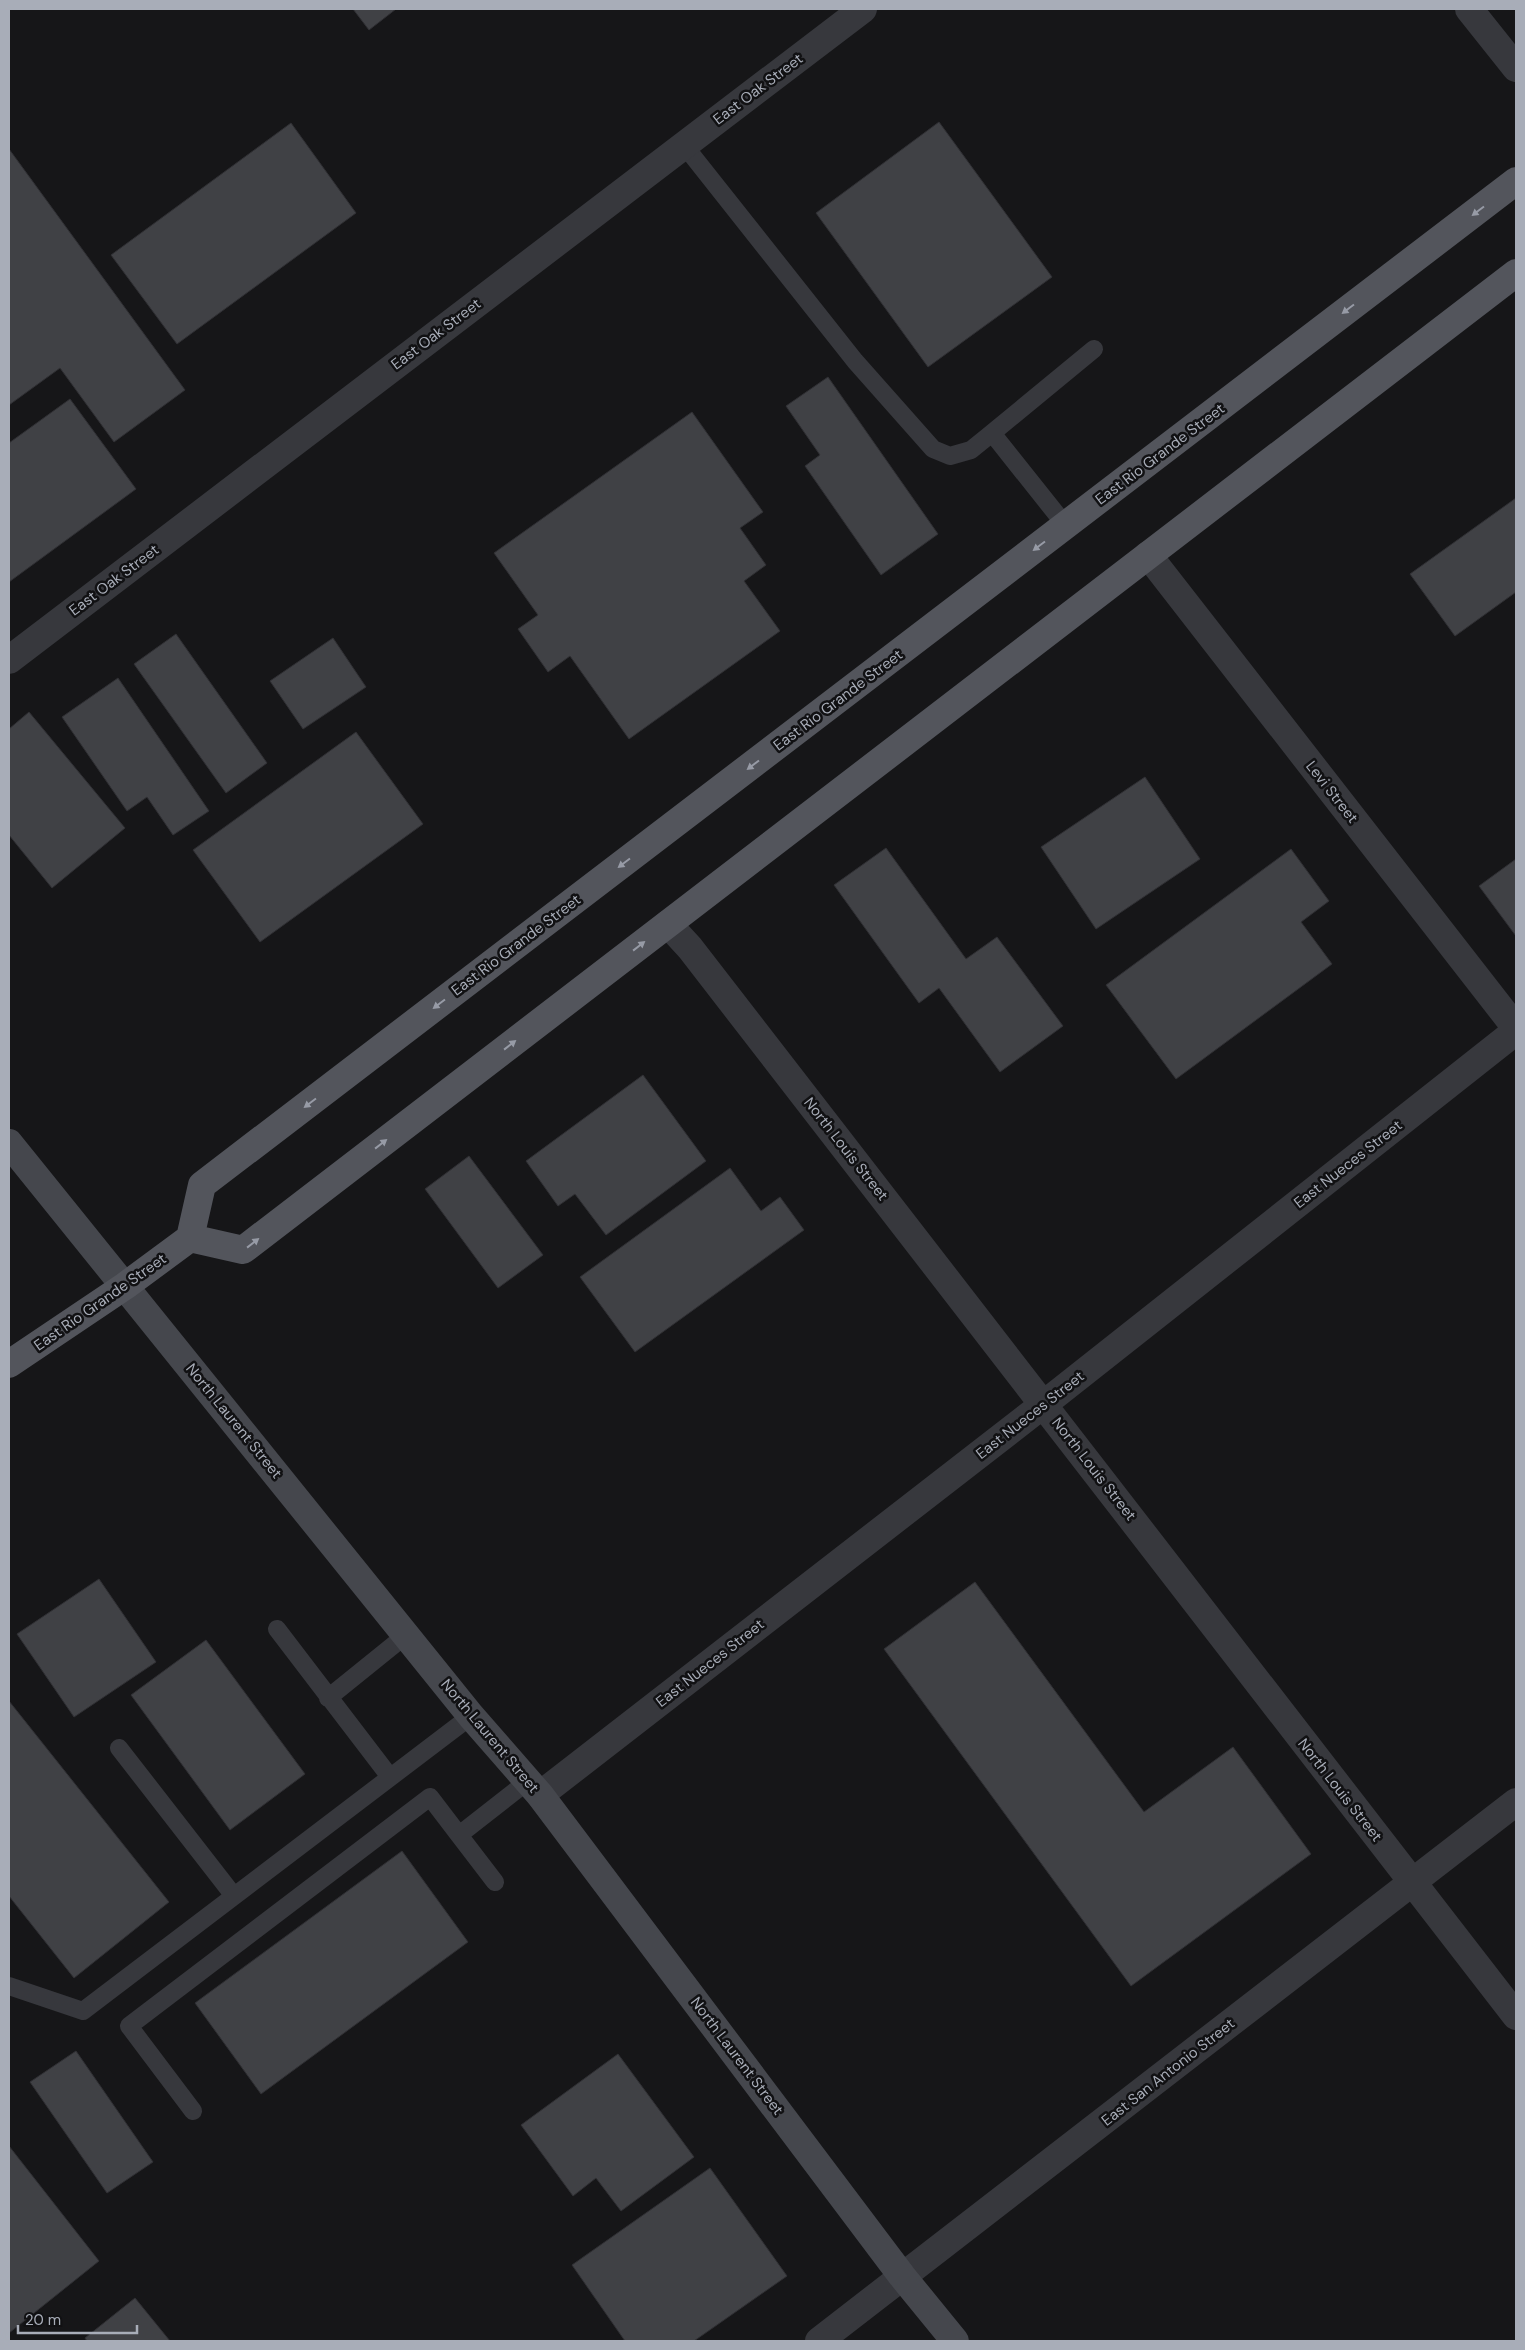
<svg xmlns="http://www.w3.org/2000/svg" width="1525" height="2350" viewBox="0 0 1525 2350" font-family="'DM Sans',sans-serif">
<rect width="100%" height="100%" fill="#161618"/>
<!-- building -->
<path fill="#404145" stroke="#303034" d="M 353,9 L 396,9 L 369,30 Z
M 939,122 L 1052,277 L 928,367 L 816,213 Z
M 291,123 L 356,213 L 177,344 L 111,255 Z
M 9,149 L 185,390 L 114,442 L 60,368 L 9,405 Z
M 828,377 L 938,534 L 881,575 L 805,466 L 820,455 L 786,406 Z
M 70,399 L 136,489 L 9,582 L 9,443 Z
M 692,412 L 763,512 L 740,528 L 766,565 L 744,581 L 780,631 L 629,739 L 570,656 L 548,672 L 518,629 L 538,615 L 494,553 Z
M 1516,498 L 1516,592 L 1455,636 L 1410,574 Z
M 176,634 L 267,763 L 226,793 L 134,664 Z
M 333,638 L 366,687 L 303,729 L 270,681 Z
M 118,678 L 209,811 L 173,835 L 147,797 L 127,811 L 62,717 Z
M 29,712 L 125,828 L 52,888 L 9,835 L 9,729 Z
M 356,732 L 423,824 L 260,942 L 193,850 Z
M 1145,777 L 1200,859 L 1096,929 L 1041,847 Z
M 886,848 L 966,959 L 997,937 L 1063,1026 L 1000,1072 L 939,988 L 919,1003 L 834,885 Z
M 1291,849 L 1329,901 L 1301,922 L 1332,964 L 1176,1079 L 1106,985 Z
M 1516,859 L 1516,936 L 1479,886 Z
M 643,1075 L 706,1161 L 606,1235 L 575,1194 L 558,1206 L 526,1161 Z
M 469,1156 L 543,1255 L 498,1288 L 425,1189 Z
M 730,1168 L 761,1211 L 780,1197 L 804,1230 L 635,1352 L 580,1277 Z
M 99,1579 L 156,1662 L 74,1717 L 17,1634 Z
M 975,1582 L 1144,1812 L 1233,1747 L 1311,1854 L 1131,1986 L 884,1649 Z
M 206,1640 L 305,1774 L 230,1830 L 131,1695 Z
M 9,1701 L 169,1902 L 74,1978 L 9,1896 Z
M 402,1851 L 468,1942 L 261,2094 L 195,2003 Z
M 76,2051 L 153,2162 L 107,2193 L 30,2082 Z
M 618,2054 L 694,2157 L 621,2211 L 596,2178 L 573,2196 L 521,2125 Z
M 9,2146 L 99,2261 L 9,2333 Z
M 710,2168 L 787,2276 L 694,2341 L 625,2341 L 572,2265 Z
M 135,2298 L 170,2341 L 87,2341 L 85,2338 Z"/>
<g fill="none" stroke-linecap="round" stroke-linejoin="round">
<!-- service -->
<path stroke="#37383d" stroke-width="18" d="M 684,145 L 855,361 L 933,449 L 950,456 L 971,450 L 992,433
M 1066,526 L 992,433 L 1094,349
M 277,1629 L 390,1777
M 328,1698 L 406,1635
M 119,1748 L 234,1896
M 495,1882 L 459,1835 L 528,1781
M 9,1986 L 83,2011 L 471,1716
M 193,2111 L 129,2026 L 430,1797 L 459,1835"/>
<!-- minor -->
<path stroke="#37383d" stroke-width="28" d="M 1469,9 L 1516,68
M 1148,555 L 1516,1028
M 9,660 L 863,9
M 668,924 L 690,948 L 1516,2016
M 540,1795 L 1044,1404 L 1516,1031
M 819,2341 L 1516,1802"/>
<!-- secondary -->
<path stroke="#45474d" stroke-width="28" d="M 9,1143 L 471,1716 L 540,1795 L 902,2276 L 955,2341"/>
<!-- primary -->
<path stroke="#53555c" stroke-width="28" d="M 190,1238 L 243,1250 L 1516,273
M 9,1364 L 125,1286 L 190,1238 L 202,1185 L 1516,181"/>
</g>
<!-- one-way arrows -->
<defs><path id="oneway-solid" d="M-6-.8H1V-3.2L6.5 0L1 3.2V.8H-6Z" transform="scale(1.25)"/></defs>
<g fill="#979ba6">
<use href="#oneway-solid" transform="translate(1478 211) rotate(143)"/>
<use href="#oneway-solid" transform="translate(1348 309) rotate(143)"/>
<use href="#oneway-solid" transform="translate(1039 546) rotate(143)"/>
<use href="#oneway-solid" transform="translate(753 765) rotate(143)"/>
<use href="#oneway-solid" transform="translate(624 863) rotate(143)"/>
<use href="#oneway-solid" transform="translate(639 946) rotate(-38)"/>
<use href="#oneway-solid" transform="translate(439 1004) rotate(143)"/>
<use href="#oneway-solid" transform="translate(510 1045) rotate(-38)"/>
<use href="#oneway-solid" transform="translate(310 1103) rotate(143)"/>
<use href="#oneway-solid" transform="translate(381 1144) rotate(-38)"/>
<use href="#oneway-solid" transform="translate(253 1243) rotate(-38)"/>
</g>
<g text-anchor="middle" stroke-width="5" stroke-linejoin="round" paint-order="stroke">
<!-- street labels -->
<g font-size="15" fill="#a8adb8" stroke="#111113">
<text transform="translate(758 89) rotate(-37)" y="5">East Oak Street</text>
<text transform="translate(436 334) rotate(-37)" y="5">East Oak Street</text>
<text transform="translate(1160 454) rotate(-37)" y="5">East Rio Grande Street</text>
<text transform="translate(114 580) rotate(-37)" y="5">East Oak Street</text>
<text transform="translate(838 700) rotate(-37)" y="5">East Rio Grande Street</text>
<text transform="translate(1332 792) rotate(52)" y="5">Levi Street</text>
<text transform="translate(516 945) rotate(-37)" y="5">East Rio Grande Street</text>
<text transform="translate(846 1149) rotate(52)" y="5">North Louis Street</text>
<text transform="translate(1348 1164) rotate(-38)" y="5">East Nueces Street</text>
<text transform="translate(100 1302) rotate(-35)" y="5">East Rio Grande Street</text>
<text transform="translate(1030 1415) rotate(-38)" y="5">East Nueces Street</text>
<text transform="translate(234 1421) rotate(51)" y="5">North Laurent Street</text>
<text transform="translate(1094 1469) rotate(52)" y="5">North Louis Street</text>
<text transform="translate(710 1663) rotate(-38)" y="5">East Nueces Street</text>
<text transform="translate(490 1736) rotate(50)" y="5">North Laurent Street</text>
<text transform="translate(1340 1790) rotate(52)" y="5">North Louis Street</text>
<text transform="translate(737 2056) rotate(53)" y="5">North Laurent Street</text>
<text transform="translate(1168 2072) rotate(-38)" y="5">East San Antonio Street</text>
</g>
</g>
<!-- border -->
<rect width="1525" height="2350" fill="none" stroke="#a8adb8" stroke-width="20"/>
<!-- scale -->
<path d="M18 2325v8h119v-8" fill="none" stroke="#a8adb8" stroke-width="2.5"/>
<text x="25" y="2325" font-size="15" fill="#a8adb8" stroke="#111113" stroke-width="4" paint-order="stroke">20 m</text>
</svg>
